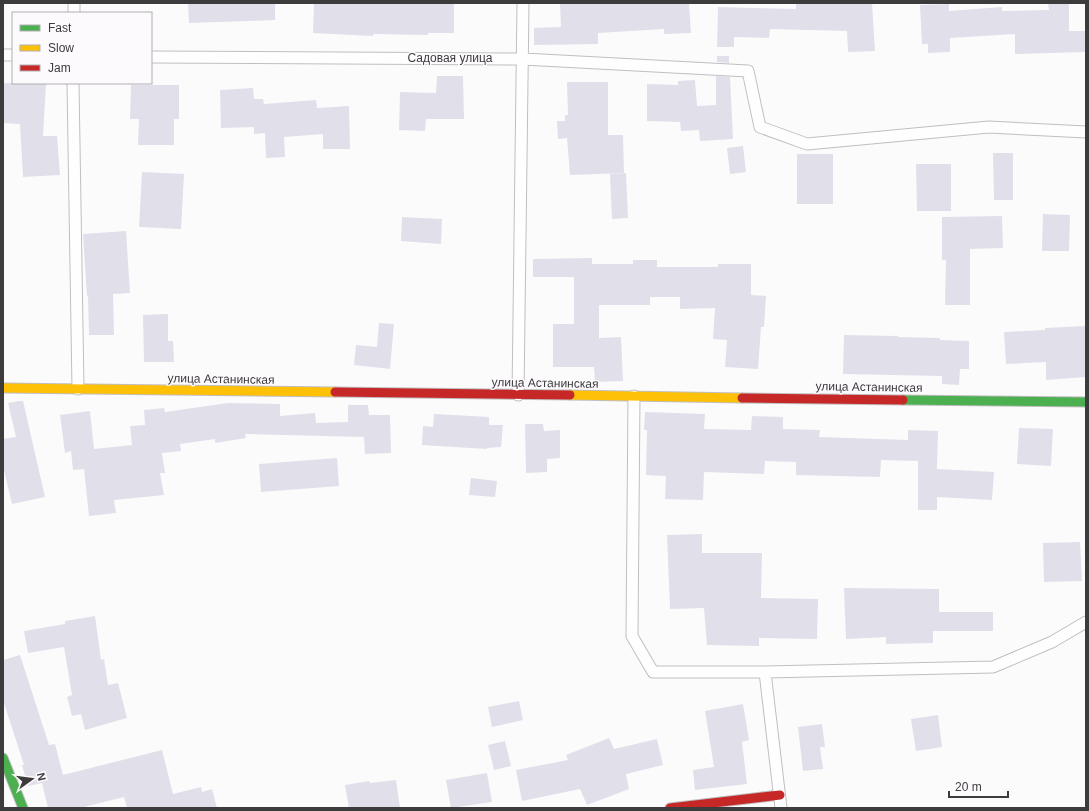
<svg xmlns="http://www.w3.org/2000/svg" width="1089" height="811" viewBox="0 0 1089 811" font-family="Helvetica,sans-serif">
<rect width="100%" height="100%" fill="#fcfbfc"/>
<!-- building -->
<path fill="#e1dfea" d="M 188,3 L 275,3 L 275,20 L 189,23 Z
M 314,3 L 454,3 L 454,33 L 428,33 L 428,35 L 373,34 L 373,36 L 313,33 Z
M 560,3 L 598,3 L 598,4 L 623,3 L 689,3 L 691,33 L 664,34 L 664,29 L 598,33 L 598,44 L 534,45 L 534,28 L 561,27 Z
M 796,3 L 872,3 L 875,51 L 848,52 L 847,31 L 770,29 L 769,38 L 734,37 L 734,47 L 717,47 L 718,7 L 796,9 Z
M 1048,3 L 1069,3 L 1069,31 L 1086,31 L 1086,52 L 1015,54 L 1015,34 L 950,38 L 950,52 L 928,53 L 928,44 L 922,44 L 920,5 L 949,4 L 949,11 L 1002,7 L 1002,11 L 1049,10 Z
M 717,56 L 729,56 L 729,63 L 717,62 Z
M 437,76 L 463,76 L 464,119 L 426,119 L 425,131 L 399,130 L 400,92 L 436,93 Z
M 716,76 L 730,77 L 733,139 L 700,141 L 699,130 L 681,131 L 680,122 L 647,121 L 647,84 L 678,85 L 678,81 L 695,80 L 697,106 L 716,105 Z
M 567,82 L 608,82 L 608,135 L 623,135 L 624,173 L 570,175 L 567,138 L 558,139 L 557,121 L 565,121 L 565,115 L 568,115 Z
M 3,83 L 46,83 L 43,136 L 57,136 L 60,175 L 23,177 L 20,124 L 3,123 Z
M 131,85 L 179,85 L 179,119 L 174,119 L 174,145 L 138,145 L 139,119 L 130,119 Z
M 253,88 L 254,99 L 263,99 L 264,104 L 316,100 L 317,108 L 349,106 L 350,149 L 323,149 L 323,134 L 284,137 L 285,157 L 266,158 L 265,133 L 254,134 L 254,127 L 221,128 L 220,90 Z
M 743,146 L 746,172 L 730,174 L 727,148 Z
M 993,153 L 1013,153 L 1013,200 L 994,200 Z
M 797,154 L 833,154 L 833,204 L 797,204 Z
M 916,164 L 951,164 L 951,211 L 917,211 Z
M 142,172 L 184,174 L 181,229 L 139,227 Z
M 626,173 L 628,218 L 612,219 L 610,174 Z
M 1043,214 L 1070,215 L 1069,251 L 1042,251 Z
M 1002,216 L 1003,248 L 970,249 L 970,305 L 945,305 L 946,260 L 942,260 L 942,217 Z
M 402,217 L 442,219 L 441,244 L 401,241 Z
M 126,231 L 130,293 L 113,294 L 114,335 L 89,335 L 88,296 L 87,296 L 83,234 Z
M 592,258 L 592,264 L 633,264 L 633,260 L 657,260 L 657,267 L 718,267 L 718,264 L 751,264 L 751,295 L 766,296 L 764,327 L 761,327 L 758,369 L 725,367 L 727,340 L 713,339 L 715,308 L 680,309 L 680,297 L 650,297 L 650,305 L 599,305 L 599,338 L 621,337 L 623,381 L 595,382 L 594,367 L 553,367 L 553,324 L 574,324 L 574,277 L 533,277 L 533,259 Z
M 168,314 L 168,341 L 173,341 L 174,362 L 144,362 L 143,315 Z
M 379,323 L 394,324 L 390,369 L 354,365 L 356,345 L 377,347 Z
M 1086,326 L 1086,377 L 1046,380 L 1046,362 L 1006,364 L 1004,332 L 1045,330 L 1045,328 Z
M 844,335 L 898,336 L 898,337 L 940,338 L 940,340 L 969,341 L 969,369 L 960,369 L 959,385 L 942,384 L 942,376 L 843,374 Z
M 19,401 L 23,401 L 45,497 L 12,504 L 3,466 L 3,439 L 16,437 L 8,403 Z
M 228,403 L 280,404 L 280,416 L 315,413 L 316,423 L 348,422 L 348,405 L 368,405 L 369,415 L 390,415 L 391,453 L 365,454 L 364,437 L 245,434 L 246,438 L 215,443 L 215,439 L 180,444 L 181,451 L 162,453 L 165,473 L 160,473 L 164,495 L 114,500 L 116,513 L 89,516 L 84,469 L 73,470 L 71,451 L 65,453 L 60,415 L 90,411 L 94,449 L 132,445 L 130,426 L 145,425 L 144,410 L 164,408 L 165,412 Z
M 645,412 L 705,414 L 704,429 L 751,430 L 752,416 L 783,417 L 783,429 L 820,430 L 819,437 L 908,440 L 908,430 L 938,431 L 937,469 L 994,472 L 992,500 L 937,497 L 937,510 L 918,510 L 918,461 L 881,460 L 880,477 L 796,475 L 796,462 L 765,461 L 764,474 L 704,472 L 703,500 L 665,499 L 666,476 L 646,475 L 647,430 L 644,430 Z
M 434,414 L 489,417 L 489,425 L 503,425 L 501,447 L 487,448 L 487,449 L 422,445 L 423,426 L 433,427 Z
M 525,424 L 543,424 L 544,431 L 560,430 L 560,458 L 547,459 L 547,472 L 526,473 Z
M 1019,428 L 1053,429 L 1051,466 L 1017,464 Z
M 337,458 L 339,486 L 261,492 L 259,464 Z
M 471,478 L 497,481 L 495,497 L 469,495 Z
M 702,534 L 702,553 L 762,553 L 761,598 L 818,599 L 817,639 L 759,638 L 759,646 L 707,645 L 704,608 L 670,609 L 667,535 Z
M 1080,542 L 1082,581 L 1044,582 L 1043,543 Z
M 844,588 L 939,589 L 939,612 L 993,612 L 993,631 L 933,631 L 933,643 L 886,644 L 886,637 L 846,639 Z
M 95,616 L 101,660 L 104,659 L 108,685 L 118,683 L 127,718 L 85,730 L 81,714 L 72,716 L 67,697 L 72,695 L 64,647 L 28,653 L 24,631 L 65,624 L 65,621 Z
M 20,655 L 49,745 L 55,744 L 63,775 L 162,750 L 173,794 L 201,787 L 202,792 L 212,789 L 217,808 L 127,808 L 124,797 L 80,808 L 48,808 L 42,783 L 28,786 L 22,765 L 24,765 L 3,700 L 3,660 Z
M 519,701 L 523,720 L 492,727 L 488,707 Z
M 743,704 L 749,740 L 742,742 L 747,784 L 695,790 L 693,770 L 714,767 L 705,711 Z
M 938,715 L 942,747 L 916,751 L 911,719 Z
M 822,724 L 825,747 L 820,747 L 823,769 L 803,771 L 798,727 Z
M 609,738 L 614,749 L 657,739 L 663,765 L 626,774 L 629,789 L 587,805 L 580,789 L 522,801 L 516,770 L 568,760 L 566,755 Z
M 505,741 L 511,766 L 494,770 L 488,745 Z
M 487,773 L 492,802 L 451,808 L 446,780 Z
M 396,780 L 400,808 L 349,808 L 345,785 L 369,781 L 370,783 Z"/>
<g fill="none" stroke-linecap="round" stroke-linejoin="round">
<!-- lane casing -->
<g stroke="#c0bec0" stroke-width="13">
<path id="lane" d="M 74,13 L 74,3
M 3,55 L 13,55
M 151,57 L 523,59 L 748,71 L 760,127 L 807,144 L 989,127 L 1086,132
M 73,83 L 78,389
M 518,395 L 523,3
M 634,396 L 632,636 L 653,672 L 765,672 L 993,667 L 1052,642 L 1086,622
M 765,672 L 781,808"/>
</g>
<!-- fast casing -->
<g stroke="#c0bec0" stroke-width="11">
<path id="fast" d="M 903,400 L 1086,402
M 3,758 L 23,808"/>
</g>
<!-- slow casing -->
<g stroke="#c0bec0" stroke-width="11">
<path id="slow" d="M 3,388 L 335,392
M 570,395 L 742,398"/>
</g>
<!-- jam casing -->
<g stroke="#c0bec0" stroke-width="11">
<path id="jam" d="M 335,392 L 570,395
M 742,398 L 903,400
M 670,808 L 780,795"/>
</g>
<!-- lane -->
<use href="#lane" stroke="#fffeff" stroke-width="11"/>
<!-- fast -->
<use href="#fast" stroke="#4caf50" stroke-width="9"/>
<!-- slow -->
<use href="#slow" stroke="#ffc107" stroke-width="9"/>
<!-- jam -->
<use href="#jam" stroke="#c62828" stroke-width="9"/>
</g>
<g text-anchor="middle" stroke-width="3" stroke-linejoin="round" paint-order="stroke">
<!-- street labels -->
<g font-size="12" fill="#3d3c3d" stroke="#fdfafd">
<text x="450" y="62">Садовая улица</text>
<text transform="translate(221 379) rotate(1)" y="4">улица Астанинская</text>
<text transform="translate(545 383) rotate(1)" y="4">улица Астанинская</text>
<text transform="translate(869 387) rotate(1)" y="4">улица Астанинская</text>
</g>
</g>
<!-- border -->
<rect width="1089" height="811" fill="none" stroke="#3d3c3d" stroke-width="8"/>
<!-- legend -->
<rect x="12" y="12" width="140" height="72" fill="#fdfafd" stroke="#b0aeb0"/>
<rect x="20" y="25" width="20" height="6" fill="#4caf50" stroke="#b0aeb0"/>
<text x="48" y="32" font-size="12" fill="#3d3c3d">Fast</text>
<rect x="20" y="45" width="20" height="6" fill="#ffc107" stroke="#b0aeb0"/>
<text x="48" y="52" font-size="12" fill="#3d3c3d">Slow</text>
<rect x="20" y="65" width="20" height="6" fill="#c62828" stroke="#b0aeb0"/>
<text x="48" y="72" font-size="12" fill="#3d3c3d">Jam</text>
<!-- north arrow -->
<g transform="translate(32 779) rotate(76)" stroke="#fdfafd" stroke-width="3" paint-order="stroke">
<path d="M0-3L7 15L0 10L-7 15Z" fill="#3d3c3d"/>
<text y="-6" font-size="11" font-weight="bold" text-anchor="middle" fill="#3d3c3d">N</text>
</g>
<!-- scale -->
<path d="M949 791v6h59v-6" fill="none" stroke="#3d3c3d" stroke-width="2"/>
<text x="955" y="791" font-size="12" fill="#3d3c3d" stroke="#fdfafd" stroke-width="3" paint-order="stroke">20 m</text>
</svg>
